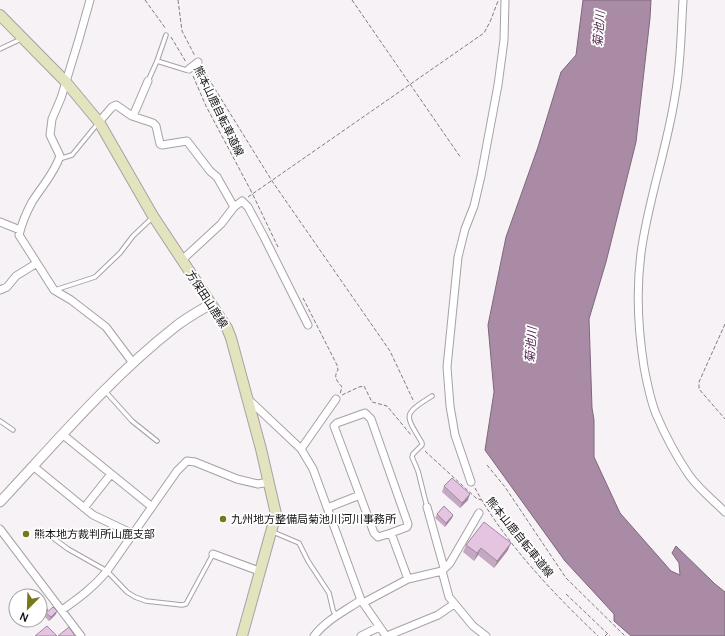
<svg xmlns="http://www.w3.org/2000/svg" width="725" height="636" viewBox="0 0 725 636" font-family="Manrope,'Noto Sans JP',sans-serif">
<rect width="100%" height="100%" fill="#f7f2f6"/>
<!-- water -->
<path fill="#aa8ba6" stroke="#7d677a" d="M 583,0 L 651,0 L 650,18 L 636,142 L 606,262 L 589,319 L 592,408 L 594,420 L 594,457 L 620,513 L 671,571 L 680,575 L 679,563 L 672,553 L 676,546 L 715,584 L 725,592 L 725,636 L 631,636 L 614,621 L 614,614 L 565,561 L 485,450 L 494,392 L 488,325 L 506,237 L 538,147 L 561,72 L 576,55 Z"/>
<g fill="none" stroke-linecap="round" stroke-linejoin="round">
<!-- service casing -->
<g stroke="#a6a1a5" stroke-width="5.5">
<path id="service" d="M 0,49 L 21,39
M 157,61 L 186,70 L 189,69
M 148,81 L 157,61 L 166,35
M 59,159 L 72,155 L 99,122
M 55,290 L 95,277 L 120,253 L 133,236 L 153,217
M 105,391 L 132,421 L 157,441
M 0,421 L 13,430
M 427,507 L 418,471 L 412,457 L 413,454 L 422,445 L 422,443 C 405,414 402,415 432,396
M 45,532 L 68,549 L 107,571 L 127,592 L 135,597 L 146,601 L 182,605 L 186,604 L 213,554
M 273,532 L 299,543 L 308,561 L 329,593 L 333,610 L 336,616"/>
</g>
<!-- minor casing -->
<g stroke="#a6a1a5" stroke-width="9">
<path id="minor" d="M 90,0 L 79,39 L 61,98 L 52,119 L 50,135 L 60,156 C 54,174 42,186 32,202 C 26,213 22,223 19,235 L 54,290 L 71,300 L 106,327 L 133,363
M 683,0 C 681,32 681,65 675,96 C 667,149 648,200 641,253 C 636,291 638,329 644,367 C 647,383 650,399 656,414 C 665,435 676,456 689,475 C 699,489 713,500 725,512
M 189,69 L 198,62
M 133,116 L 148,81
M 99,122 L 112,107 L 116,105 L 132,116 L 153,123 L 156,126 L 160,144 L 162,145 L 187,141 L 210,171 L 217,177 L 234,207
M 0,222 L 20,230
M 182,260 L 221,224 L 234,207 L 242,201 L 248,207 L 264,237 L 308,325
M 0,290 L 7,287 L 16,276 L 37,263
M 248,399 L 301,449 L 313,469 L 361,600 L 386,636
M 62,434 L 152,507
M 301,449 L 336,399
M 33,466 L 93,515 L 133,534
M 471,482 L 455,435 L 450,406 L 447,367 L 458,257 L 465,229 L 474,206 L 481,176 L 498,85 L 504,40 L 505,0
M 427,507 L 444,568
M 84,508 L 111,474
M 327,508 L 360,495
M 0,529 L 81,636
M 391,533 L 407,527 L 408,524 L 371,419 L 365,413 L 337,423 L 334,426 L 374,533 L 378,537 L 391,533 L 408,579
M 213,554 L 259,571
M 442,571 L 449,597 L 473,626 L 486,636
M 363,603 L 408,579 L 442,571 L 450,563 L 479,513
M 62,610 C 79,598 94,587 107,571 L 177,471 L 187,461 L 195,462 L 237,479 L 258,484 L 269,482
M 314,636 C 326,620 345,611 361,600
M 361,636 L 379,627
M 387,636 L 438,615 L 454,604"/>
</g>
<!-- tertiary casing -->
<g stroke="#a6a1a5" stroke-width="11">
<path id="tertiary" d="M 0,502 C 56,442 110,378 175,327 C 186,318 199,311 211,304"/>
</g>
<!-- secondary casing -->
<g stroke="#a6a1a5" stroke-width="12">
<path id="secondary" d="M 0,15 L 65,81 L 99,122 L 153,216 L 227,328 L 231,338 L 261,449 L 276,514 L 242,636"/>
</g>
<!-- path -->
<path stroke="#807c7f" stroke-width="1" stroke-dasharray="4 2" stroke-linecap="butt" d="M 145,0 L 166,29
M 178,0 L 182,31 L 195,56
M 352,0 L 461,158
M 171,37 L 186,62
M 202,68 L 272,181 L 390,351 L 414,402
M 193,76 L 206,106 L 250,189
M 253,195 L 278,247
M 248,197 L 484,33 L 490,22 L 498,1
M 303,298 L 337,365 L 338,370 C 333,377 337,381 342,387 L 340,394
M 725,324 L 699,382 L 699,389 L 725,419
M 342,395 L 359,387 L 364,386 L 372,402 L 387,406 L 411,435
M 425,451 L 476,498 L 481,500
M 487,465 L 505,487 L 566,578 L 625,636
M 475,488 C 504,542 554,594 598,636
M 566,594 L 610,636
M 605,636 L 607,634"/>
<!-- service -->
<use href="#service" stroke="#fff" stroke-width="3.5"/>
<!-- minor -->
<use href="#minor" stroke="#fff" stroke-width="7"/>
<!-- tertiary -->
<use href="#tertiary" stroke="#fff" stroke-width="9"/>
<!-- secondary -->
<use href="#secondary" stroke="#e3e4be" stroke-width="10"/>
<!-- path-bridge -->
<path stroke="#807c7f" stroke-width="1" stroke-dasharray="4 2" stroke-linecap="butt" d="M 250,189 L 253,195"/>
</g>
<!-- wall -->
<path fill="#c5a9c2" d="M 444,486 L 468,500 L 460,508 L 442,492 Z
M 437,514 L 453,515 L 452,518 L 445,527 L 435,518 Z
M 466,545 L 508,550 L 494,568 L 478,555 L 474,561 L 463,552 Z
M 46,613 L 56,614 L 49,621 L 45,617 Z"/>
<!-- shaded-wall -->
<path fill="#a0899e" d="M 470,494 L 468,500 L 460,508 L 462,503 Z
M 453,515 L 452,518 L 445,527 L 446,523 Z
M 511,543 L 508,550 L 494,568 L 497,561 Z
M 481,548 L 478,555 L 474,561 L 477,553 Z
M 48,610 L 46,614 L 40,618 L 40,615 Z
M 57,611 L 56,614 L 49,621 L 51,617 Z"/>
<!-- building -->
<path fill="#e5c4e1" stroke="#a0899e" d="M 452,478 L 470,494 L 462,503 L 444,486 Z
M 444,506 L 453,515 L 446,523 L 437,514 Z
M 484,522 L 511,543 L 497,561 L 481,548 L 477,553 L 466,545 Z
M 43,604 L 48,610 L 40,615 L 40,606 Z
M 53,607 L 57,611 L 51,617 L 46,613 Z
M 47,626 L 57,636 L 35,636 Z
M 69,627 L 75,636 L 58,636 Z"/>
<!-- markers -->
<g fill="#76771e" stroke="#fff" stroke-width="1.5">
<circle cx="223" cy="519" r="4"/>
<circle cx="26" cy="534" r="4"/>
</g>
<g text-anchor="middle" stroke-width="3.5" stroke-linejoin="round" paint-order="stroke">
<!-- street labels -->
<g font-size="11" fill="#141213" stroke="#fff">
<text transform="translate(219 111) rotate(64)" y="4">熊本山鹿自転車道線</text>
<text transform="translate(207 299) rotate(57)" y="4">方保田山鹿線</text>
<text transform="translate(520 537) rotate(51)" y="4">熊本山鹿自転車道線</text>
</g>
<!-- poi labels -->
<g font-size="11" fill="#141213" stroke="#fff" text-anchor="start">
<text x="231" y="523">九州地方整備局菊池川河川事務所</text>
<text x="34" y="538">熊本地方裁判所山鹿支部</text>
</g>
<!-- water labels -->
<g font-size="12" font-style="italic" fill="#532950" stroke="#fff">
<text transform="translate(599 29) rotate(-85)" y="4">菊池川</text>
<text transform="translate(531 345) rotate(-86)" y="4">菊池川</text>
</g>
</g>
<!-- north arrow -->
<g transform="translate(28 608) rotate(203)"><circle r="19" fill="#ffffff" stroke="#a1a0a1"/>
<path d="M0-3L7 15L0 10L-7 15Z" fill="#76771e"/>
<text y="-6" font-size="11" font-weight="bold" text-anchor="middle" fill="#141213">N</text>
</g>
</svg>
